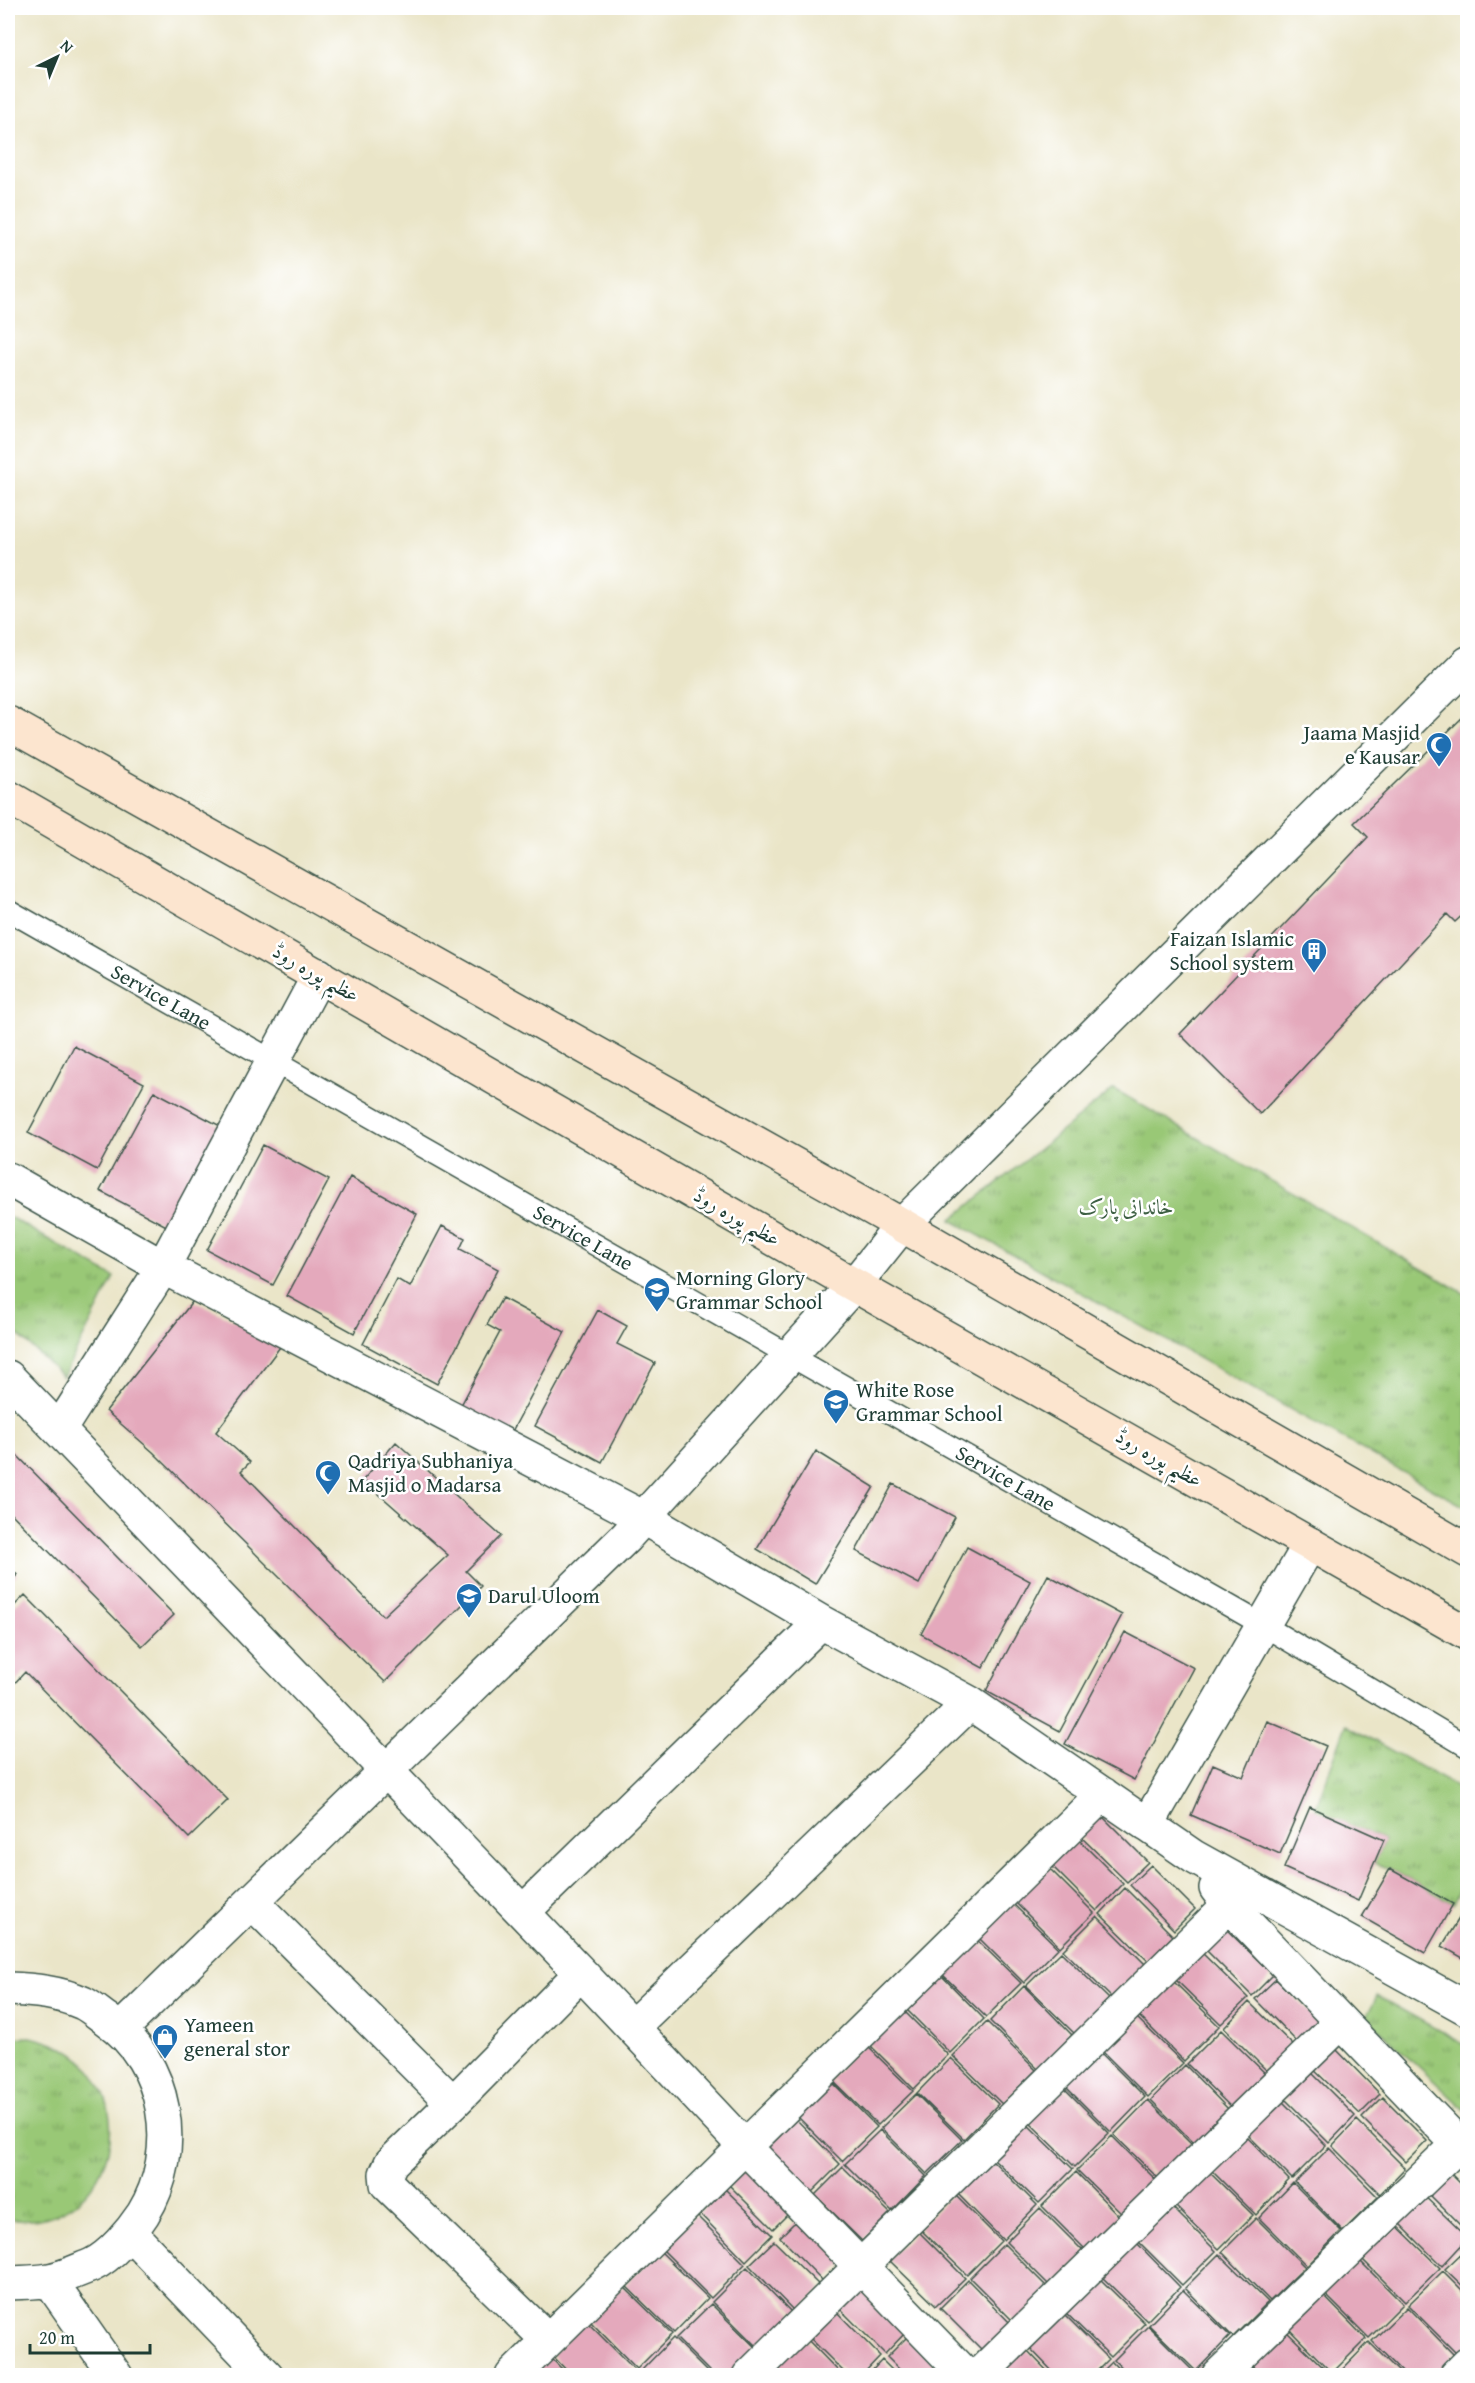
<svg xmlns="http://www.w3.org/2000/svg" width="1475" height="2383" viewBox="0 0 1475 2383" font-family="'Gentium Book Plus',Amiri,serif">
<defs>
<pattern id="grass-tufts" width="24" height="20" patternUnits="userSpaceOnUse" patternTransform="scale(1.5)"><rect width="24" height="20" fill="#99c876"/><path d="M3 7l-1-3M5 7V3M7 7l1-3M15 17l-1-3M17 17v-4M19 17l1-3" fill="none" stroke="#7ca462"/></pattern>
</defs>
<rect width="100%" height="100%" fill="#fff"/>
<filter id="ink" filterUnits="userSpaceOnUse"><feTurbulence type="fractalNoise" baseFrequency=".0167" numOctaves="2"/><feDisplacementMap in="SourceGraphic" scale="12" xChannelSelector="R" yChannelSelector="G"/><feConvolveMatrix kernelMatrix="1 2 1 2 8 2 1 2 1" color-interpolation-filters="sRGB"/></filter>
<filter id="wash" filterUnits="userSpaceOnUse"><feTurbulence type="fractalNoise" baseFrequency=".008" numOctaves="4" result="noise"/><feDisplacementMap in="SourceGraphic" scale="24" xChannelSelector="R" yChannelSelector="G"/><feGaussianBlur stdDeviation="1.35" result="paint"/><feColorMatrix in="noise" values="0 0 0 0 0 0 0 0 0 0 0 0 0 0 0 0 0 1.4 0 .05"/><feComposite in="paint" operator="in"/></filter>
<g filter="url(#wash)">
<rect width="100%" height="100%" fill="#eae5c8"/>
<!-- grass -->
<path fill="url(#grass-tufts)" stroke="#5c8255" stroke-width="1.5" d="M 1114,1089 L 1467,1295 L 1467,1508 L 951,1220 Z
M 8,1216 L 114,1277 L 63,1377 L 8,1325 Z
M 1346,1725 L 1467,1793 L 1467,1873 L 1453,1904 L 1390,1869 L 1374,1863 L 1384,1840 L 1315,1810 Z
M 1377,1996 L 1467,2046 L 1467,2112 L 1366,2017 Z
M 31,2037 C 50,2042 70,2048 84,2063 C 144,2127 95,2234 8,2219 L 8,2038 Z"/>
<g id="blocks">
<!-- building -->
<path fill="#e4a9bc" d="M 1468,712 L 1468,910 L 1455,922 L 1447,914 L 1260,1114 L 1180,1034 L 1368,837 L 1354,823 Z
M 74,1046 L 144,1083 L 97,1170 L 28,1133 Z
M 154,1091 L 226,1129 L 172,1229 L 100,1191 Z
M 263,1145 L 329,1180 L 273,1285 L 207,1250 Z
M 350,1177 L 417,1214 L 354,1333 L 287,1296 Z
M 442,1226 L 465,1238 L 460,1249 L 498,1269 L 437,1384 L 363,1344 L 397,1279 L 410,1287 Z
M 502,1298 L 565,1332 L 509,1437 L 459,1409 L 500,1332 L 487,1325 Z
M 193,1301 L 283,1343 L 216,1432 L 250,1462 L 241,1471 L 383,1616 L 448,1555 L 363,1480 L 396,1442 L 501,1536 L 466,1571 L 481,1586 L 385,1682 L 153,1452 L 106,1411 Z
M 598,1310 L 627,1326 L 617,1344 L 655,1363 L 602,1462 L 535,1426 Z
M 8,1446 L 174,1615 L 142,1646 L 8,1510 Z
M 816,1451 L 874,1487 L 815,1584 L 757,1549 Z
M 893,1484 L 955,1517 L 919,1584 L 856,1551 Z
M 967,1547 L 1030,1581 L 983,1668 L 921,1634 Z
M 8,1564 L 17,1575 L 8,1585 Z
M 1048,1575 L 1122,1615 L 1060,1731 L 986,1691 Z
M 25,1595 L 228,1800 L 189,1838 L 25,1672 L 8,1690 L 8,1612 Z
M 1125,1632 L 1194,1668 L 1134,1780 L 1065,1744 Z
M 1267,1721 L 1326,1746 L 1280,1854 L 1191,1815 L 1213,1764 L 1243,1777 Z
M 1310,1807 L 1384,1840 L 1358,1901 L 1284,1868 Z
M 1099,1813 L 1148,1862 L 1127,1882 L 1078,1834 Z
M 1074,1835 L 1123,1884 L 1097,1911 L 1048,1862 Z
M 1046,1865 L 1094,1913 L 1060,1947 L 1012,1899 Z
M 1151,1865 L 1195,1909 L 1174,1930 L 1130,1885 Z
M 1390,1869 L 1453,1904 L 1425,1953 L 1362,1917 Z
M 1125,1888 L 1173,1936 L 1148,1961 L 1100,1914 Z
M 1011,1902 L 1058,1948 L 1024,1983 L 977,1936 Z
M 1468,1904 L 1468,1961 L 1442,1946 Z
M 1097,1916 L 1146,1965 L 1112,1998 L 1063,1950 Z
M 1224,1927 L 1273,1975 L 1252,1996 L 1203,1947 Z
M 974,1937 L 1021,1983 L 986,2017 L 939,1971 Z
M 1199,1950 L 1248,1998 L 1221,2024 L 1172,1976 Z
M 1061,1952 L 1109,1999 L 1075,2034 L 1026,1986 Z
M 938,1972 L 984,2019 L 950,2053 L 904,2007 Z
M 1171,1979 L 1219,2026 L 1184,2061 L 1136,2013 Z
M 1276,1979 L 1320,2023 L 1299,2044 L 1255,1999 Z
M 1024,1986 L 1072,2035 L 1039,2070 L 990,2021 Z
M 1249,2002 L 1298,2050 L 1272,2076 L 1224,2028 Z
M 901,2008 L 948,2055 L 914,2089 L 867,2042 Z
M 1135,2016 L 1183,2063 L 1148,2097 L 1101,2050 Z
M 987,2022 L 1036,2070 L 1002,2104 L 953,2056 Z
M 1221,2030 L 1270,2078 L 1237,2113 L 1187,2064 Z
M 864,2043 L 913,2091 L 878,2125 L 830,2078 Z
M 1332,2045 L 1380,2094 L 1360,2114 L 1310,2066 Z
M 1099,2051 L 1145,2097 L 1111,2132 L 1064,2085 Z
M 951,2058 L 998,2104 L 964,2139 L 917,2093 Z
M 1185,2065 L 1233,2114 L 1199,2148 L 1151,2100 Z
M 1306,2067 L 1355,2116 L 1329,2143 L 1280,2094 Z
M 829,2079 L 877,2127 L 842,2161 L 794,2113 Z
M 1063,2087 L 1109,2133 L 1075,2167 L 1028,2121 Z
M 916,2094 L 962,2140 L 927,2174 L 881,2128 Z
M 1278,2097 L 1326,2145 L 1292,2179 L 1244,2131 Z
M 1383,2097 L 1427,2141 L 1406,2162 L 1362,2118 Z
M 1148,2100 L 1197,2149 L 1163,2183 L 1114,2135 Z
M 793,2116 L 840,2164 L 811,2193 L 764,2145 Z
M 1357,2120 L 1405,2168 L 1380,2194 L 1332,2146 Z
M 1025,2122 L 1073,2169 L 1039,2203 L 991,2156 Z
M 880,2130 L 926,2176 L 892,2211 L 845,2164 Z
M 1243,2133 L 1289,2180 L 1256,2215 L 1209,2168 Z
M 1112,2136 L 1160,2184 L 1126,2218 L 1077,2170 Z
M 1329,2148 L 1378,2197 L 1343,2231 L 1295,2182 Z
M 989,2157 L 1037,2205 L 1003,2240 L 955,2191 Z
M 750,2164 L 794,2208 L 773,2229 L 729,2185 Z
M 843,2167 L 890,2213 L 862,2241 L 815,2195 Z
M 1445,2168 L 1468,2191 L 1468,2233 L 1424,2189 Z
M 1206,2169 L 1253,2215 L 1219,2249 L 1172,2203 Z
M 1076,2172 L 1122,2219 L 1088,2252 L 1042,2206 Z
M 1293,2183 L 1341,2231 L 1307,2266 L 1259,2218 Z
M 724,2188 L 772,2235 L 746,2261 L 699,2213 Z
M 1419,2191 L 1468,2238 L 1442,2266 L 1393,2217 Z
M 953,2193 L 1001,2241 L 967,2275 L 919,2228 Z
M 1170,2205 L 1216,2251 L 1182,2285 L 1136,2239 Z
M 1040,2208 L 1086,2254 L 1052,2288 L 1006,2242 Z
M 696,2215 L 745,2264 L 711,2298 L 662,2249 Z
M 800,2217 L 845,2261 L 824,2282 L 780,2237 Z
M 1256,2218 L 1305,2267 L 1270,2301 L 1222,2252 Z
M 1391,2220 L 1440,2268 L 1405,2302 L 1357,2254 Z
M 917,2230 L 965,2278 L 936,2306 L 888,2259 Z
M 1133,2239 L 1180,2287 L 1147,2321 L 1099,2274 Z
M 774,2241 L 822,2288 L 797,2314 L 749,2265 Z
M 1004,2244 L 1051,2291 L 1017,2325 L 970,2278 Z
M 1468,2247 L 1468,2291 L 1445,2269 Z
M 660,2251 L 708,2298 L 674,2333 L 625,2285 Z
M 1219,2254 L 1268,2302 L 1233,2337 L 1185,2288 Z
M 1356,2257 L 1403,2304 L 1369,2338 L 1322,2291 Z
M 747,2267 L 795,2316 L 761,2351 L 712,2302 Z
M 1443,2271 L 1468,2296 L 1468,2344 L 1457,2354 L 1408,2305 Z
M 1096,2275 L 1145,2323 L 1111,2357 L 1062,2309 Z
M 968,2280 L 1014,2327 L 987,2355 L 940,2308 Z
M 856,2284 L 905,2333 L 885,2354 L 836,2305 Z
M 623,2286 L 672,2334 L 637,2369 L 589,2320 Z
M 1183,2290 L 1230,2336 L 1196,2371 L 1149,2325 Z
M 1320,2292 L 1366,2339 L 1332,2373 L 1286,2326 Z
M 711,2304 L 759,2351 L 734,2376 L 714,2376 L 676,2338 Z
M 831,2306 L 880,2356 L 861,2376 L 848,2376 L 805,2333 Z
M 1407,2307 L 1454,2355 L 1434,2376 L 1406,2376 L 1372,2341 Z
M 1061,2311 L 1109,2359 L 1092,2376 L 1057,2376 L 1027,2345 Z
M 586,2321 L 634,2369 L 628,2376 L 572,2376 L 552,2355 Z
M 1148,2326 L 1194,2372 L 1190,2376 L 1129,2376 L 1114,2360 Z
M 1283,2328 L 1330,2374 L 1328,2376 L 1262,2376 L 1249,2362 Z
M 803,2335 L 843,2376 L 775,2376 L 769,2370 Z
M 908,2336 L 948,2376 L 906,2376 L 887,2357 Z
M 673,2338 L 711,2376 L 642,2376 L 639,2373 Z
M 1369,2342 L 1403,2376 L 1336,2376 Z
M 1025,2348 L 1052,2376 L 998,2376 Z
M 550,2357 L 569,2376 L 532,2376 Z
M 882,2360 L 898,2376 L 867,2376 Z
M 1112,2362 L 1125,2376 L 1098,2376 Z
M 1246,2363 L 1259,2376 L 1234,2376 Z"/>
</g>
</g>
<g filter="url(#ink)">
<use href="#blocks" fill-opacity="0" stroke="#3d564a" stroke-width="1.5"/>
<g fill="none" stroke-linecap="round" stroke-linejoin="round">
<!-- service casing -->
<g stroke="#3d564a" stroke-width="24">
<g id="service">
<path id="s1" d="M 8,910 L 1263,1625 L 1468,1747"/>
</g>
</g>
<!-- minor casing -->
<g stroke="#3d564a" stroke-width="36">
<path id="minor" d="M 8,1179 L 163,1267 L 644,1518 L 821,1622 L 970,1703 L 1194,1857 L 1468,2009
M 8,1377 L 581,1973 L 745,2147 L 967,2376
M 59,1430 L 163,1267 L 319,975
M 1147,1825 L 1310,1544
M 1216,1888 L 1229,1905 L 1468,2154
M 252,1902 L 453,2103 L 581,1973
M 523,1912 L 821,1622
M 8,1989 C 34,1990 58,1992 83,2003 C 91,2007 99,2014 106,2019 C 168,2062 182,2151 143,2214 C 131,2232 111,2256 92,2265 C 79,2270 62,2278 49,2280 C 35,2283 21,2282 8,2283
M 632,2027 L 970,1703
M 121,2029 L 626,1537 L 854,1285 L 902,1225 L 1468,663
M 453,2103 L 391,2163 L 386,2174 L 387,2184 L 548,2340
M 130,2233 L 267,2376
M 49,2280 L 116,2376
M 512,2376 L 1103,1794
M 749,2376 L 1229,1905
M 978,2376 L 1341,2022
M 1218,2376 L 1458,2145
M 1456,2376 L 1468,2364"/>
</g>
<!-- secondary casing -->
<g stroke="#3d564a" stroke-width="36">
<path id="secondary" d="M 8,723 L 902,1225 L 1468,1551
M 8,797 L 854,1285 L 1468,1634"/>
</g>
<!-- service -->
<use href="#service" stroke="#fff" stroke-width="21"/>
<!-- minor -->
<use href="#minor" stroke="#fff" stroke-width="33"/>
<!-- secondary -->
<use href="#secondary" stroke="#fce5cf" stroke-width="33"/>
</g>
</g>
<!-- icons -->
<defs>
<g id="mosque-pin" transform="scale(1.35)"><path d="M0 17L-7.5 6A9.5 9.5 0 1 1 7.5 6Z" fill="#1f6fb2" stroke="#fff"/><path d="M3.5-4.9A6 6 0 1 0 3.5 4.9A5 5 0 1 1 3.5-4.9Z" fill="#fff"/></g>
<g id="building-pin" transform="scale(1.35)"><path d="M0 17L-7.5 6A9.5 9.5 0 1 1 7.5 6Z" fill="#1f6fb2" stroke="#fff"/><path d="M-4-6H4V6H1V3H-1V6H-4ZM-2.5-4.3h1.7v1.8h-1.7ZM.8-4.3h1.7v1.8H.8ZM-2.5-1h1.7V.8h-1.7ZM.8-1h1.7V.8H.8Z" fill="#fff"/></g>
<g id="school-pin" transform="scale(1.35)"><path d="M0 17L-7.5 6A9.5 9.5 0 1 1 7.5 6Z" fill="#1f6fb2" stroke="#fff"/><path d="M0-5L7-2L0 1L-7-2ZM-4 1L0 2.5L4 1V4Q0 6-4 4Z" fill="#fff"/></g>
<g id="shop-pin" transform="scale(1.35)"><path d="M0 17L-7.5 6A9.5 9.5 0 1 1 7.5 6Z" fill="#1f6fb2" stroke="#fff"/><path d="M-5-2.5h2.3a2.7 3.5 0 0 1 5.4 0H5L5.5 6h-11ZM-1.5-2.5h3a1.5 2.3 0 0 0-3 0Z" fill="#fff"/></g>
</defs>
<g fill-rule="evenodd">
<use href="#mosque-pin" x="1439" y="745"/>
<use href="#building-pin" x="1314" y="951"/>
<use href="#school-pin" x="657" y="1290"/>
<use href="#school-pin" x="836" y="1402"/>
<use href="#mosque-pin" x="328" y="1473"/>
<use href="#school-pin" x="469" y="1596"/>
<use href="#shop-pin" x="165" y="2037"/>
</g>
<g text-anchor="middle" stroke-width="5" stroke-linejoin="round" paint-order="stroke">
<!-- poi labels -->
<g font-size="21" fill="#1f3d34" stroke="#fff" text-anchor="start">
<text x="1420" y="740" text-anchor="end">Jaama Masjid<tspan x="1420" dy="24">e Kausar</tspan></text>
<text x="1294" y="946" text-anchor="end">Faizan Islamic<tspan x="1294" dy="24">School system</tspan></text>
<text x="676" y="1285">Morning Glory<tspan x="676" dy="24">Grammar School</tspan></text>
<text x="856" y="1397">White Rose<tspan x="856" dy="24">Grammar School</tspan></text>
<text x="348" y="1468">Qadriya Subhaniya<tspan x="348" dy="24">Masjid o Madarsa</tspan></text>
<text x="488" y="1603">Darul Uloom</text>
<text x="184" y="2032">Yameen<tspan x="184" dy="24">general stor</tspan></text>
</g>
<!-- street labels -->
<g font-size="21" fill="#1f3d34" stroke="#fff">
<text transform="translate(316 973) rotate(30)" y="7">عظیم پورہ روڈ</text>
<text dy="7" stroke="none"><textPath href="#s1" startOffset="176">Service Lane</textPath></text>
<text transform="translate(737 1217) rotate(30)" y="7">عظیم پورہ روڈ</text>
<text dy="7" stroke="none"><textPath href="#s1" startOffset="662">Service Lane</textPath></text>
<text transform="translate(1159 1458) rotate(30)" y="7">عظیم پورہ روڈ</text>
<text dy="7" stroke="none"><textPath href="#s1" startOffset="1148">Service Lane</textPath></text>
</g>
<!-- park labels -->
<g font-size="21" fill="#3e6044" stroke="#fff">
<text x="1126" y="1214">خاندانی پارک</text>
</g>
</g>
<!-- margin -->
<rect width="1475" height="2383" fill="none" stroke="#fff" stroke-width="30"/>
<!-- north arrow -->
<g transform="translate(57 57) rotate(43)" stroke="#ffffff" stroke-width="4.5" paint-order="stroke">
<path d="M0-4.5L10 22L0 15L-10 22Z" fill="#1f3d34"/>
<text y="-9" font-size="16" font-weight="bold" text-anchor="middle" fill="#1f3d34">N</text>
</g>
<!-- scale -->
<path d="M30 2344v9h120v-9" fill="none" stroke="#1f3d34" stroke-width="3"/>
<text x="39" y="2344" font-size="18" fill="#1f3d34" stroke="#ffffff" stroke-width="4.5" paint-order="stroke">20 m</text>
</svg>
